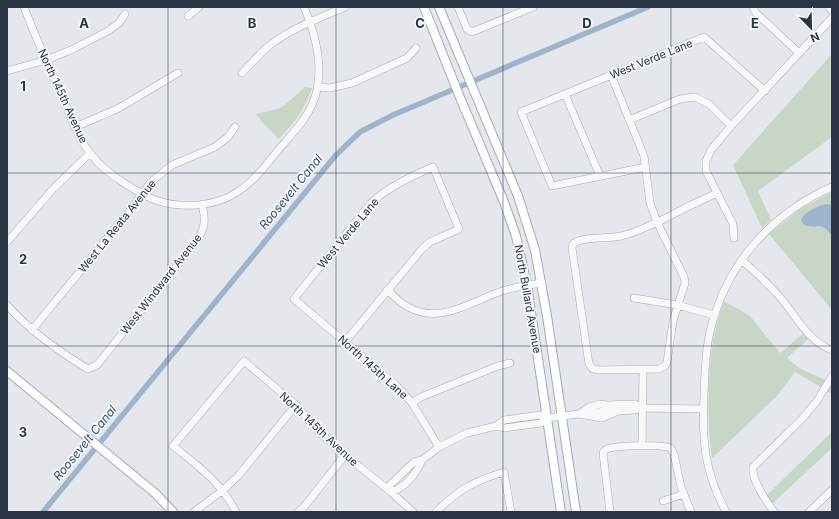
<svg xmlns="http://www.w3.org/2000/svg" width="839" height="519" viewBox="0 0 839 519" font-family="Inter,sans-serif">
<rect width="100%" height="100%" fill="#e4e7ec"/>
<!-- green -->
<path fill="#c9d6c5" d="M 832,54 L 832,137 L 758,191 L 771,220 L 762,228 L 733,165 Z
M 305,87 L 312,88 C 305,110 294,122 279,139 L 264,124 L 256,114 L 278,109 L 285,105 Z
M 832,192 L 832,310 L 769,234 L 800,209 Z
M 724,301 L 750,316 L 780,353 L 804,333 L 808,339 L 787,358 L 799,368 L 832,383 L 832,394 L 795,372 L 777,396 L 712,458 C 707,424 707,382 712,348 C 714,332 719,316 724,301 Z
M 832,432 L 832,448 L 772,504 L 767,495 Z"/>
<!-- water -->
<path fill="#9fb4cc" d="M 827,204 L 832,205 L 832,235 C 820,222 821,228 807,226 L 803,224 L 801,220 C 804,212 819,205 827,204 Z"/>
<g fill="none" stroke-linecap="round" stroke-linejoin="round">
<!-- canal -->
<path stroke="#9fb4cc" stroke-width="5.5" d="M 43,512 L 336,155 L 360,132 L 393,115 L 648,7"/>
<!-- minor casing -->
<g stroke="#a9aeb7" stroke-width="8">
<path id="minor" d="M 24,7 C 35,36 48,65 61,93 C 69,113 77,136 90,153 C 99,165 111,175 124,183 C 134,189 144,196 155,200 C 182,209 216,207 239,191 C 255,180 267,164 279,149 C 294,132 313,113 317,89 C 323,61 315,33 304,7
M 458,7 L 467,29 L 472,32 L 533,7
M 753,7 L 756,13 L 799,53
M 829,7 L 832,11
M 188,16 L 199,7
M 7,71 L 46,60 L 71,50 L 108,31 L 119,23 L 125,14
M 242,73 C 251,64 260,53 270,45 C 292,28 320,18 345,7
M 611,75 L 644,156 L 650,203 L 657,222 L 684,277 L 685,283 L 673,321 L 667,362 L 665,366 L 659,369 L 599,370 L 593,369 L 589,364 L 572,248 L 573,244 C 580,236 609,239 621,236 C 636,233 650,225 664,219 C 681,210 699,201 717,193
M 318,87 L 330,88 L 352,83 L 407,58 L 416,48
M 565,94 L 600,176
M 629,120 L 680,99 L 695,97 L 709,104 L 731,126
M 75,127 L 117,109 L 178,73
M 646,167 L 552,186 L 521,112 L 704,37 L 765,91
M 734,238 L 733,224 L 706,171 L 706,161 L 711,150 L 731,126 L 832,18
M 7,242 L 53,189 L 90,153
M 741,260 C 755,271 767,283 779,296 C 795,314 808,342 832,350
M 387,290 C 394,296 400,303 408,307 C 441,325 472,301 502,291 C 515,287 528,285 542,283
M 634,298 L 677,305 L 714,315
M 7,305 C 30,331 58,351 88,369 L 97,365 L 197,241 C 205,227 206,221 202,204
M 32,330 L 127,214 L 151,182 L 172,165 L 215,147 L 228,137 L 235,127
M 345,342 L 422,249 L 430,242 L 459,229 L 433,167 C 410,177 388,187 370,204 L 294,299 L 396,385 L 412,403 L 439,447
M 412,403 L 421,397 L 498,366 L 510,363
M 579,414 L 589,407 L 600,404 L 607,405 L 635,404 L 642,408
M 587,414 L 604,411 L 615,411
M 547,418 L 579,414 L 602,418 L 618,411 L 635,410 L 642,408 L 703,409
M 496,426 L 505,428 L 541,423 L 547,418
M 642,446 L 643,369
M 422,460 C 417,473 405,488 391,492 L 390,485 L 414,462 L 422,460 L 439,447 L 467,433 L 496,426 L 504,420 L 540,415 L 547,418
M 663,501 L 684,494
M 194,512 L 223,490 L 238,476 L 296,405
M 236,512 C 221,482 199,467 173,446 L 244,361 L 296,405 L 318,431 L 345,455 L 391,492 L 413,512
M 298,512 L 304,507 L 345,455
M 436,512 C 458,490 474,481 504,472 L 511,512
M 610,512 L 603,453 C 605,450 604,450 607,449 C 618,445 661,444 671,448 L 674,454 L 681,487 L 691,512
M 726,512 C 717,495 709,474 706,455 C 703,436 703,414 704,395 C 705,374 705,352 710,332 C 725,266 770,214 832,187
M 774,512 C 767,502 751,480 753,467 L 801,420 L 817,401 L 832,376
M 809,512 L 832,490"/>
</g>
<!-- major casing -->
<g stroke="#a3abb8" stroke-width="10">
<path id="major" d="M 424,7 L 459,95 L 504,202 L 516,236 L 527,285 L 561,512
M 439,7 L 518,196 L 535,250 L 547,316 L 576,512
M 7,371 L 156,494 L 173,512"/>
</g>
<!-- minor -->
<use href="#minor" stroke="#f7f8fa" stroke-width="7"/>
<!-- major -->
<use href="#major" stroke="#fff" stroke-width="8"/>
</g>
<!-- grid -->
<path fill="none" stroke="#2b3445" stroke-width="1" stroke-opacity="0.55" d="M 168,7 L 168,512M 336,7 L 336,512M 503,7 L 503,512M 671,7 L 671,512M 7,173 L 832,173M 7,346 L 832,346"/>
<g text-anchor="middle" stroke-width="3.5" stroke-linejoin="round" paint-order="stroke">
<!-- street labels -->
<g font-size="11" fill="#2b3445" stroke="#f4f6f9">
<text transform="translate(651 59) rotate(-22)" y="4">West Verde Lane</text>
<text transform="translate(63 96) rotate(65)" y="4">North 145th Avenue</text>
<text transform="translate(117 226) rotate(-51)" y="4">West La Reata Avenue</text>
<text transform="translate(348 233) rotate(-50)" y="4">West Verde Lane</text>
<text transform="translate(161 284) rotate(-52)" y="4">West Windward Avenue</text>
<text transform="translate(528 299) rotate(80)" y="4">North Bullard Avenue</text>
<text transform="translate(373 367) rotate(42)" y="4">North 145th Lane</text>
<text transform="translate(319 429) rotate(43)" y="4">North 145th Avenue</text>
</g>
<!-- water labels -->
<g font-size="12" font-style="italic" fill="#34527a" stroke="#f4f6f9">
<text transform="translate(291 192) rotate(-51)" y="4">Roosevelt Canal</text>
<text transform="translate(85 443) rotate(-51)" y="4">Roosevelt Canal</text>
</g>
</g>
<g font-size="13" text-anchor="middle" font-weight="bold" fill="#2b3445" stroke="#f4f6f9" stroke-width="3.5" stroke-linejoin="round" paint-order="stroke">
<text x="84" y="28">A</text>
<text x="252" y="28">B</text>
<text x="420" y="28">C</text>
<text x="587" y="28">D</text>
<text x="755" y="28">E</text>
<text x="23" y="91">1</text>
<text x="23" y="264">2</text>
<text x="23" y="437">3</text>
</g>
<!-- border -->
<rect width="839" height="519" fill="none" stroke="#2b3445" stroke-width="16"/>
<!-- north arrow -->
<g transform="translate(811 28) rotate(157)" stroke="#f4f6f9" stroke-width="3" paint-order="stroke">
<path d="M0-3L7 15L0 10L-7 15Z" fill="#2b3445"/>
<text y="-6" font-size="11" font-weight="bold" text-anchor="middle" fill="#2b3445">N</text>
</g>
</svg>
